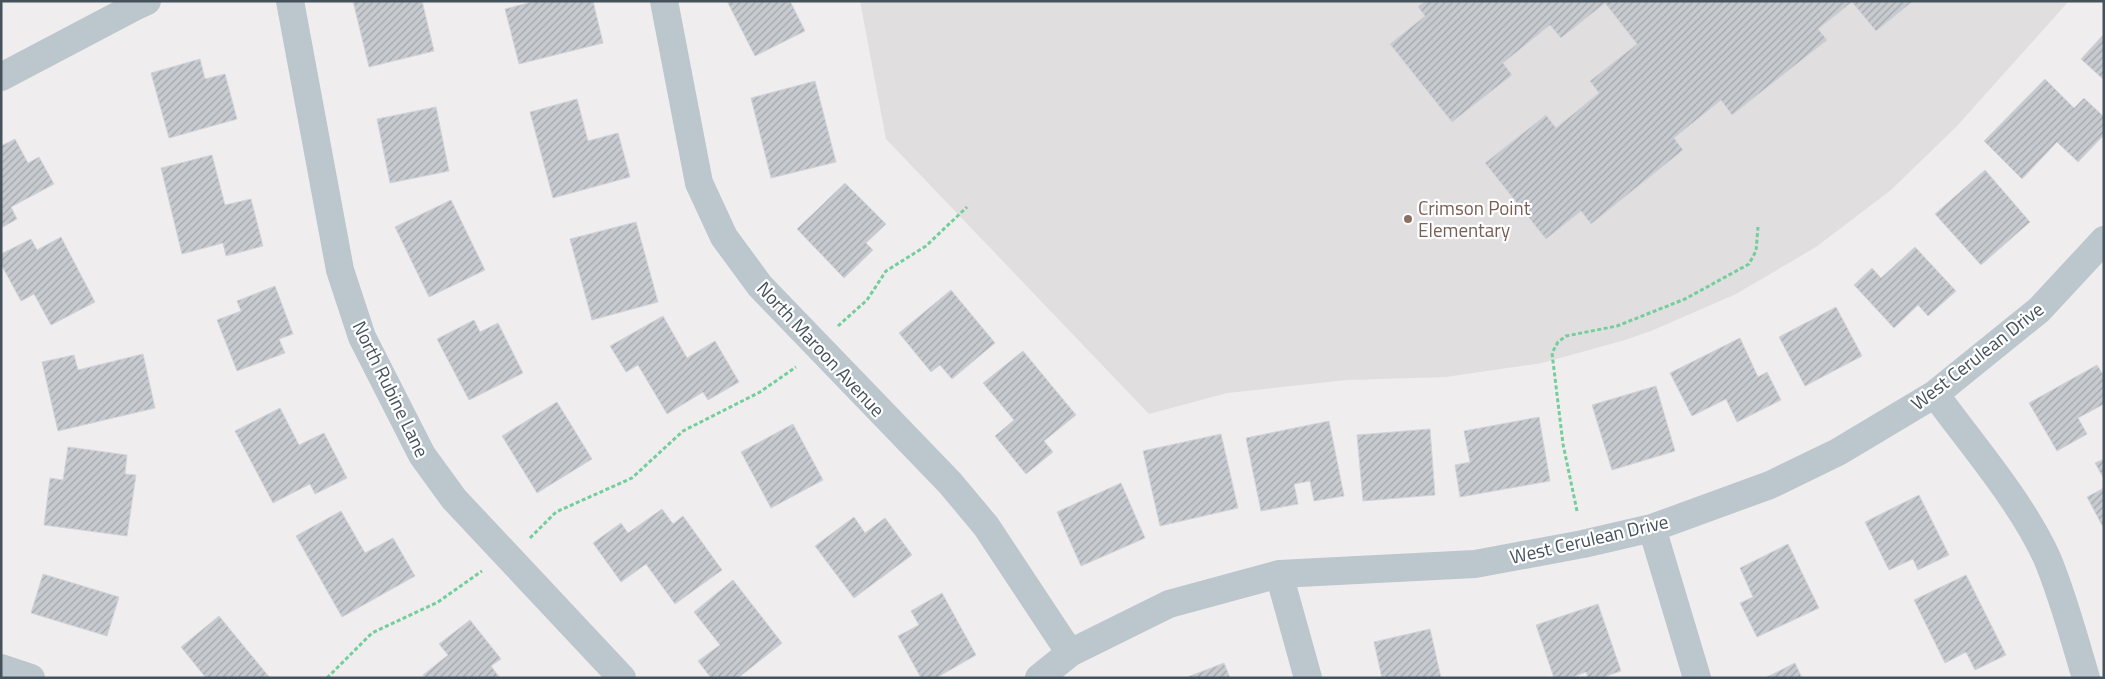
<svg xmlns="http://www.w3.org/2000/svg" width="2105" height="679" viewBox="0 0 2105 679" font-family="'Titillium Web',sans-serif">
<defs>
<pattern id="building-hatch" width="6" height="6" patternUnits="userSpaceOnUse" patternTransform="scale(1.25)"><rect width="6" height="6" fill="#c7cbd0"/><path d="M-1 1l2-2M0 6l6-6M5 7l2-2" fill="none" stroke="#a3a7ac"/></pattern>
</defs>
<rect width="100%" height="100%" fill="#f0edee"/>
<!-- education -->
<path fill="#e1dee0" d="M 860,1 L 2069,1 L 1957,126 L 1891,190 L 1816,247 L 1736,294 L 1651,331 L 1625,340 L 1542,363 L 1446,377 L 1347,380 L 1227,393 L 1149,414 L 886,139 Z"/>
<!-- building -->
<path fill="url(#building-hatch)" stroke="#d1d4d9" d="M 353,1 L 422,1 L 434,51 L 369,67 Z
M 535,1 L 593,1 L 603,43 L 519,64 L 505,9 Z
M 727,1 L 790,1 L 805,31 L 755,56 Z
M 1425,1 L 1913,1 L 1876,31 L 1852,2 L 1818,29 L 1827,40 L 1732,115 L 1721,100 L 1674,138 L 1683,150 L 1591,224 L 1581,211 L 1546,239 L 1485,163 L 1546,115 L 1556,128 L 1599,93 L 1590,81 L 1637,44 L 1605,3 L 1561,38 L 1550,25 L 1503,63 L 1512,75 L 1452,122 L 1390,44 L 1425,16 L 1418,7 Z
M 2104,34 L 2104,80 L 2081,59 Z
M 200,59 L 205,79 L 225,74 L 237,119 L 169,138 L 151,73 Z
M 2045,79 L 2074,108 L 2084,98 L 2104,117 L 2104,135 L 2078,162 L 2057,142 L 2022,179 L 1984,141 Z
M 815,81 L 836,162 L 771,178 L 751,98 Z
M 577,99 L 588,141 L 618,133 L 630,177 L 553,198 L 530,112 Z
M 436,107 L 449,171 L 390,183 L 377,119 Z
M 15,139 L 28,163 L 39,157 L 54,184 L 11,207 L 17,219 L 1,228 L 1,146 Z
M 212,155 L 225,205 L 251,199 L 263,246 L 226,256 L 223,243 L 182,254 L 161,168 Z
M 1985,170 L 2030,222 L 1981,265 L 1935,214 Z
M 845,183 L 886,224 L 866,243 L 873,250 L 844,278 L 797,229 Z
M 451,200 L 485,270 L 429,297 L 395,227 Z
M 636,222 L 658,302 L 592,320 L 570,239 Z
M 61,237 L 95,302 L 51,325 L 34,294 L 21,301 L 1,264 L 1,254 L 31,239 L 37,250 Z
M 1915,247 L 1956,291 L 1928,316 L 1918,305 L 1894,328 L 1854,285 L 1872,268 L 1881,278 Z
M 275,286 L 293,334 L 279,339 L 285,353 L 237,371 L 217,320 L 241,311 L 237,301 Z
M 951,290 L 995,343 L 952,379 L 940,365 L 931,372 L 899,333 Z
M 1836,307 L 1862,356 L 1805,386 L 1779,337 Z
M 663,316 L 687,358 L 715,341 L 739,382 L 708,400 L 703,392 L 667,414 L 638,365 L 626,372 L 610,346 Z
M 474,320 L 480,332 L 498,323 L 523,373 L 469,400 L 437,339 Z
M 1740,338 L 1758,377 L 1767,372 L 1781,400 L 1737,422 L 1726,399 L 1692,416 L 1670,373 Z
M 1023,351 L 1076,415 L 1044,441 L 1053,452 L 1026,474 L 995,436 L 1014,420 L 983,383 Z
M 143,354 L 155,408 L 58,431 L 42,362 L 74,355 L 78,370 Z
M 2097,365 L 2104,376 L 2104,404 L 2078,418 L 2087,434 L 2057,451 L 2029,403 Z
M 1656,386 L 1675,451 L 1612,470 L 1592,405 Z
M 557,402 L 592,459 L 537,493 L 502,436 Z
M 280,408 L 299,445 L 324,433 L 347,478 L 315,494 L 310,484 L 273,503 L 235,431 Z
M 1539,417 L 1550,481 L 1460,497 L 1455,465 L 1470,462 L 1464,431 Z
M 1329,421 L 1344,496 L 1314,501 L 1310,481 L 1294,484 L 1298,504 L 1261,511 L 1246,438 Z
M 793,424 L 823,480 L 771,508 L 741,452 Z
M 1430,429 L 1435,495 L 1363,501 L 1357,435 Z
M 1221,434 L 1238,508 L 1160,526 L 1143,451 Z
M 68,447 L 127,455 L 125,474 L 136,475 L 127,536 L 44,525 L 50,478 L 63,480 Z
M 2104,459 L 2104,479 L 2095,463 Z
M 1121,483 L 1145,538 L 1081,566 L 1057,512 Z
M 2104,488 L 2104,529 L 2087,497 Z
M 1919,495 L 1949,555 L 1918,570 L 1913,559 L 1889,570 L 1865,522 Z
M 662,509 L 673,524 L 683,516 L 722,570 L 675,604 L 646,564 L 621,582 L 593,543 L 621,523 L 628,533 Z
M 341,511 L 365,553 L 393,538 L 415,576 L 342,617 L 296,536 Z
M 854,517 L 865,533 L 885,518 L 912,555 L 854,598 L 815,546 Z
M 1788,544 L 1819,608 L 1757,637 L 1740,603 L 1753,597 L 1740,568 Z
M 43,574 L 119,597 L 107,636 L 31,613 Z
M 1966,575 L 2006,655 L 1975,670 L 1966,652 L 1945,663 L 1914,600 Z
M 733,580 L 782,643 L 738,678 L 711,678 L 698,661 L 720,645 L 694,612 Z
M 942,593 L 976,655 L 936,678 L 921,678 L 898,636 L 919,625 L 911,611 Z
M 1598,604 L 1621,671 L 1601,678 L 1588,678 L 1586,672 L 1570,678 L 1554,678 L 1536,625 Z
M 219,616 L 270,678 L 206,678 L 181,647 Z
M 470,620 L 501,659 L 491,666 L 500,678 L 425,678 L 423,675 L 448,655 L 439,644 Z
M 1430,629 L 1441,678 L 1382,678 L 1374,642 Z
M 1224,663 L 1230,678 L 1185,678 Z
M 1795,663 L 1802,678 L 1765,678 Z"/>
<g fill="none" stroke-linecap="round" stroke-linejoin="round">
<!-- path -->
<path stroke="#72ce9a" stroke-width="3" stroke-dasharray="4 2.5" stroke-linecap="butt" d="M 838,326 L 867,300 L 886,271 L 926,246 L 967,207
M 1577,511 L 1563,444 L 1552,353 L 1558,342 L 1566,336 L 1617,326 L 1685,299 L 1749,264 L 1756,251 L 1758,227
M 530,538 L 556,512 L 632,478 L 683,431 L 760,392 L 796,367
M 327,678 L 372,633 L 438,602 L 482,571"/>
<!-- minor -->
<path stroke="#bbc6cd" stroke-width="28" d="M 290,1 L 340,270 L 362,337 L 422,455 L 454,499 L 622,678
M 664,1 L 699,183 L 724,237 L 760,286 L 950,483 L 986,526 L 1070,653
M 1,77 L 134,7 L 147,1
M 1935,394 C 1972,445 2021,501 2047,558 C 2063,596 2074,638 2086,678
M 1652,528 L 1697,678
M 1279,574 L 1308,678
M 1,668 L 31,678
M 1039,678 L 1070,653 L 1169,604 L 1279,574 L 1475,564 L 1583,544 L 1652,528 L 1770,485 L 1838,452 L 1935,394 L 2039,310 L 2104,240"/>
</g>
<!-- markers -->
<circle fill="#8d6e63" stroke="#fff" stroke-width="2" cx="1408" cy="219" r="5"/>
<g text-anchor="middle" stroke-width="4.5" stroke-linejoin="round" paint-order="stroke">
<!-- education labels -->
<g font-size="19" fill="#785e54" stroke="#fff" text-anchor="start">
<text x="1418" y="215">Crimson Point<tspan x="1418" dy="22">Elementary</tspan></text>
</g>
<!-- street labels -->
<g font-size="19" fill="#45525b" stroke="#fff">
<text transform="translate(821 349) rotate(47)" y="7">North Maroon Avenue</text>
<text transform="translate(1977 356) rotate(-38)" y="7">West Cerulean Drive</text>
<text transform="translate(391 389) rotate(64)" y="7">North Rubine Lane</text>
<text transform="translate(1589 539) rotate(-13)" y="7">West Cerulean Drive</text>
</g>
</g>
<!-- border -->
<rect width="2105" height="679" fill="none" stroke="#45525b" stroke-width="5"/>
</svg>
